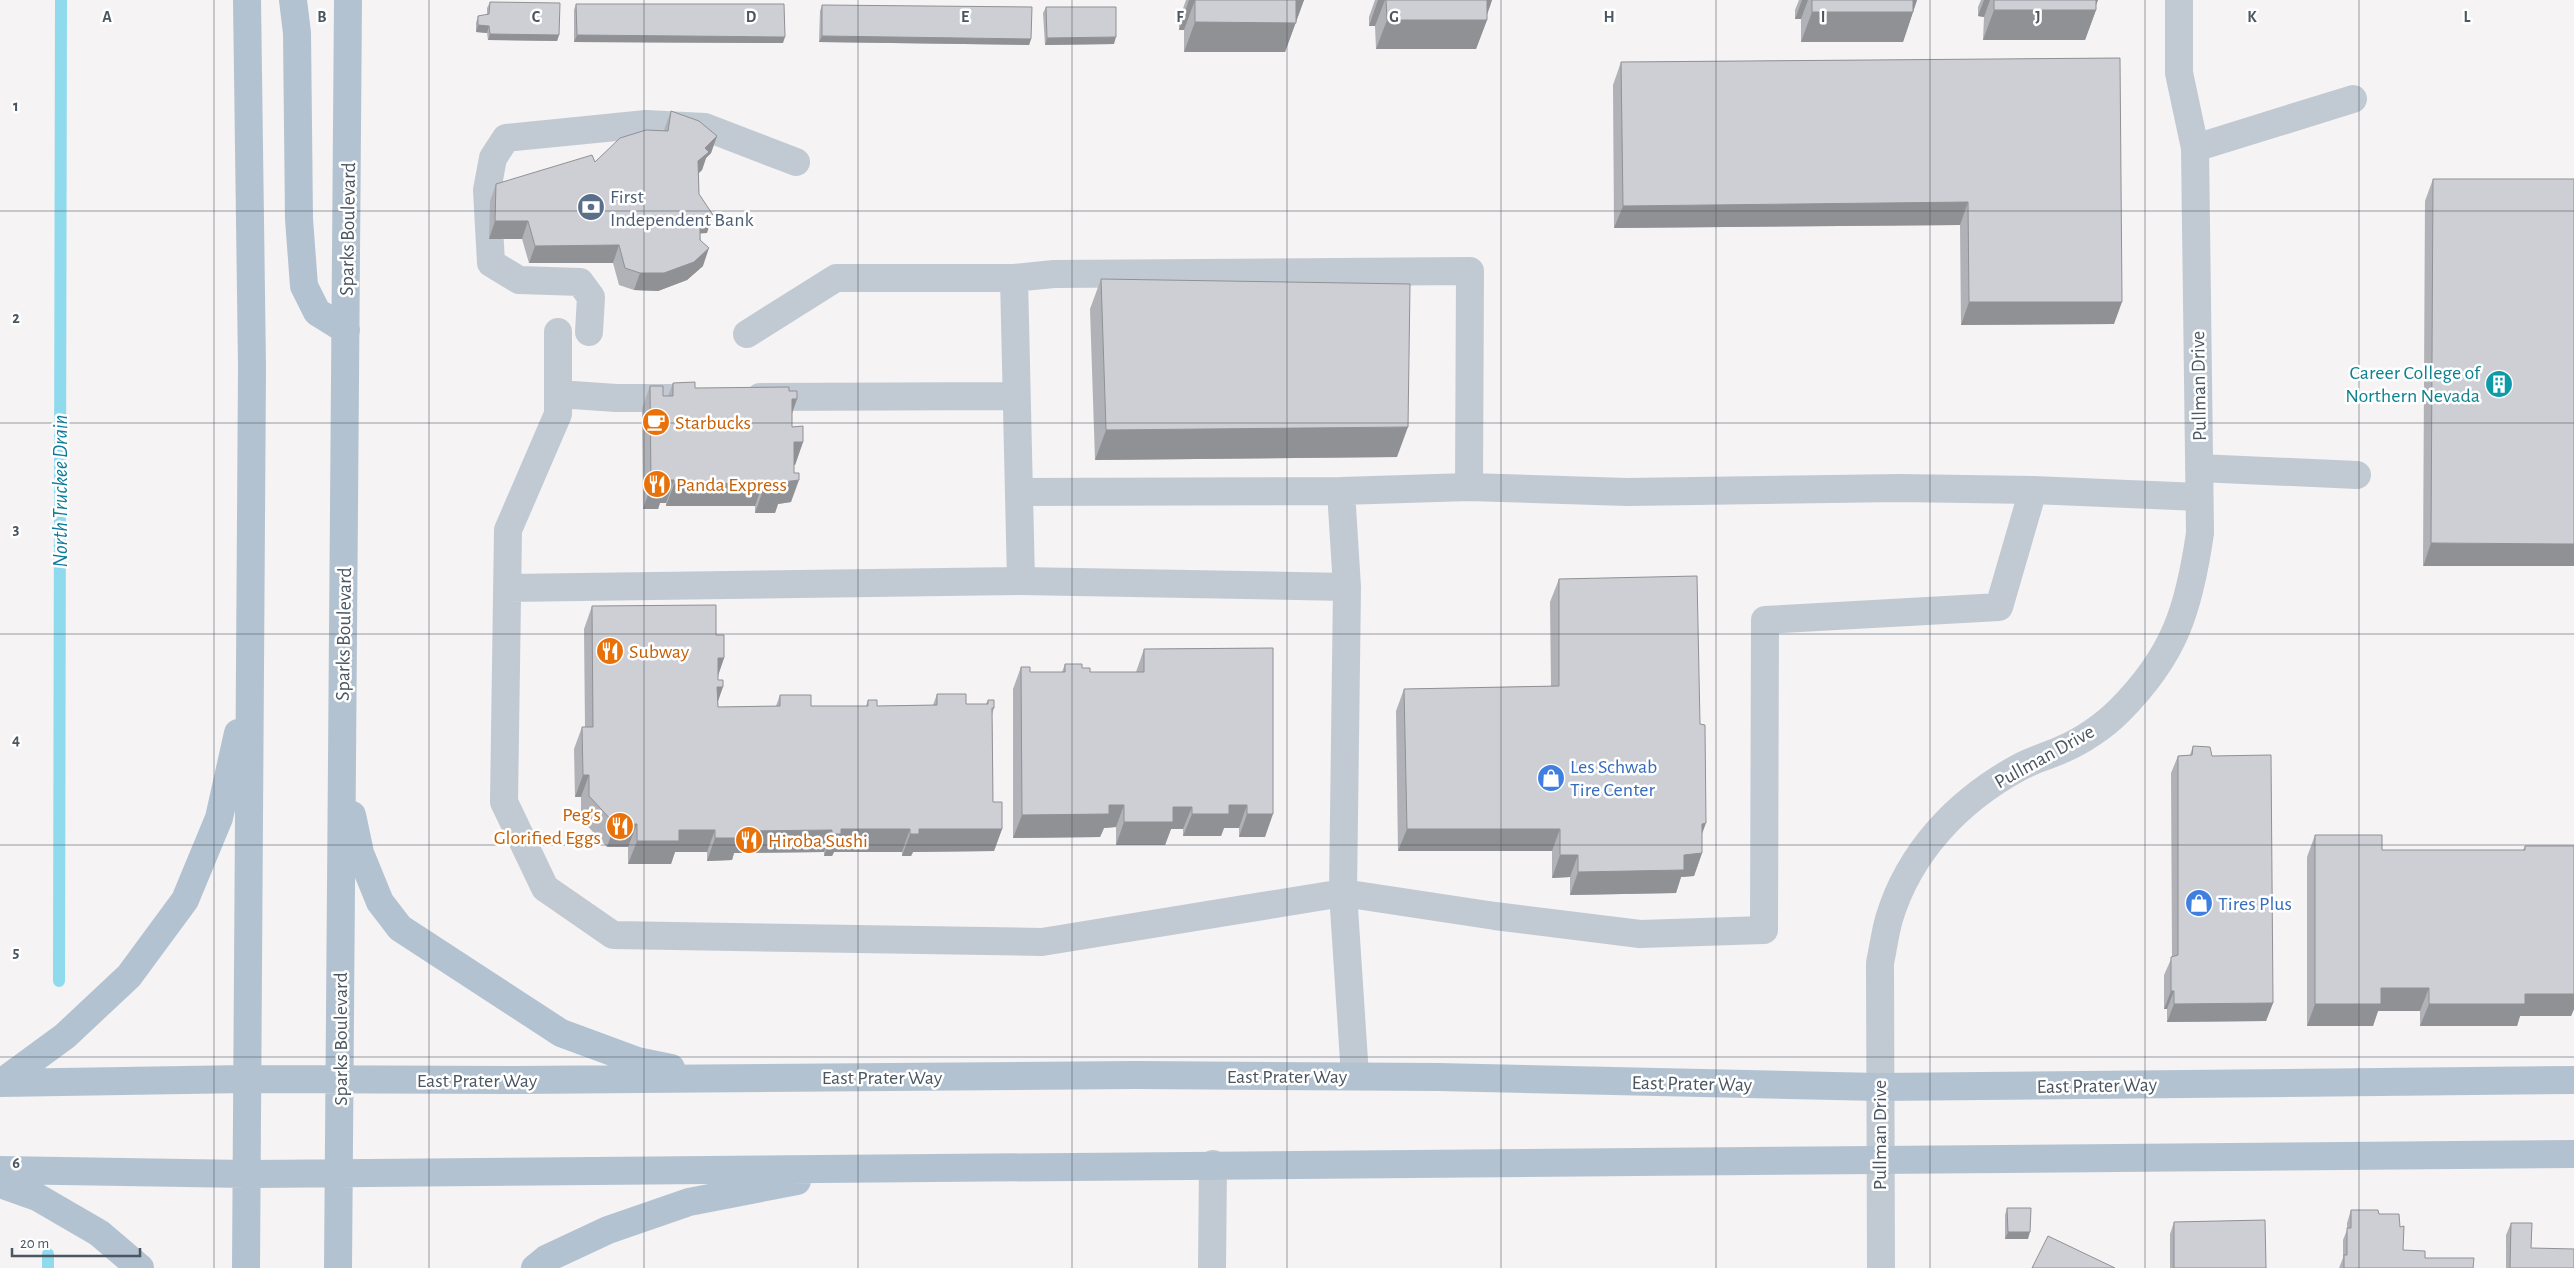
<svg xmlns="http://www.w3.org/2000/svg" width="2574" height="1268" viewBox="0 0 2574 1268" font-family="'Alegreya Sans',sans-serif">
<rect width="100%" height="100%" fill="#f5f3f3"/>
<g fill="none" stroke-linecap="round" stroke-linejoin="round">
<!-- stream -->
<path stroke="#90daee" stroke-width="12" d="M 59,981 L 61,0
M 48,1254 L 48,1268"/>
<!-- minor -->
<path stroke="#c1cad2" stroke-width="28" d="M 2195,148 L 2353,99
M 1014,278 L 1054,274 L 1470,271 L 1469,487
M 558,332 L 558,414 L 508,530 L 504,802 L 545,888 L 613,935 L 1042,942 L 1343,893 L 1495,916 L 1640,934 L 1764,930 L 1765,620 L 1999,607 L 2033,490 L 2199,497
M 589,332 L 591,297 L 580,282 L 519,280 L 491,263 L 487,190 L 493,158 L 506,138 L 646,124 L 705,127 L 796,162
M 747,334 L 836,278 L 1014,278 L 1021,581 L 1347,587 L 1343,893 L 1355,1076
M 558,394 L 616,398 L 682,398
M 760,397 L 1016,396
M 2199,468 L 2357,475
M 1341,491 L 1347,587
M 1019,492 L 1341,491 L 1469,487 L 1627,492 L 1899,488 L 2033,490
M 507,588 L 1021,581
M 1212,1268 L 1213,1164
M 1881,1268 L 1880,963 C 1883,949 1885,933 1889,919 C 1909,852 1958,801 2018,768 C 2032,760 2048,756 2063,749 C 2082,741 2104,726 2119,711 C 2175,655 2189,609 2200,533 L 2195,148 L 2179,73 L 2179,0"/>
<!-- major -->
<path stroke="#b3c2d1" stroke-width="28" d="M 293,0 L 297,33 L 299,219 L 304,286 L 317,312 L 346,330
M 352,815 L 360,853 L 380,902 L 400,928 L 561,1033 L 637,1061 L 671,1068
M 0,1083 L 246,1079 L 516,1080 L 1136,1075 L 1438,1077 L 1879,1087 L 2574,1080
M 1,1083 L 65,1036 L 129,976 L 185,900 L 219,818 L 238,733
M 0,1170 L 246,1174 L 2574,1154
M 0,1184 L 37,1197 L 99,1233 L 140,1268
M 246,1268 L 252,367 L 247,0
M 338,1268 L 348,0
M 535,1268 L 546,1259 L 608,1230 L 689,1202 L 797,1181"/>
</g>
<!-- wall -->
<path fill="#b0b2b7" d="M 1186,0 L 1304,0 L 1285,52 L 1184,52 L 1184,30 L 1179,30 L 1179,20 Z
M 1375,0 L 1492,0 L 1487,15 L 1487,20 L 1476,49 L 1376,49 L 1375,26 L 1369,26 L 1369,17 Z
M 1799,0 L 1917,0 L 1903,42 L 1801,42 L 1801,19 L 1795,19 L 1795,10 Z
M 1981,0 L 2098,0 L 2096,5 L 2096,10 L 2085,40 L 1983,40 L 1984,17 L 1978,16 L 1978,7 Z
M 490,2 L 559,35 L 557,41 L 488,40 L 487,33 L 476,32 L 476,23 L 478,16 L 487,15 L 487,8 Z
M 576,4 L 783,43 L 574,42 L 574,10 Z
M 822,5 L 1031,39 L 1029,45 L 819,42 L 820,11 Z
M 1046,7 L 1114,44 L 1045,45 L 1043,13 Z
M 2120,58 L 2114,324 L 1961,325 L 1960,225 L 1614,228 L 1613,85 L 1621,62 Z
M 671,111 L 717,136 L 711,153 L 706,158 L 702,170 L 699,173 L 699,194 L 707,233 L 700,233 L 703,266 L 687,280 L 658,291 L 634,290 L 619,285 L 613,263 L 529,263 L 522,239 L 489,239 L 490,201 L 496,184 L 595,162 L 664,130 Z
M 2433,179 L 2574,179 L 2423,566 L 2425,201 Z
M 1101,279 L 1397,457 L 1095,460 L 1090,309 Z
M 673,383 L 695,388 L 789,391 L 797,399 L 792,413 L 792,427 L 803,442 L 795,465 L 794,465 L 791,502 L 778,504 L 775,513 L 755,513 L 755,506 L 666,506 L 666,503 L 660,503 L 658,509 L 643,509 L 642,408 L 650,386 L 663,396 L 668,396 Z
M 1559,579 L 1700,724 L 1702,853 L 1694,876 L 1681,877 L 1676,893 L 1570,895 L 1570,877 L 1552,878 L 1552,851 L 1398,851 L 1396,711 L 1404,689 L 1551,686 L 1550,602 Z
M 592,606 L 716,635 L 724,658 L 718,676 L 718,707 L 776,706 L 780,695 L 811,706 L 866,706 L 868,700 L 877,706 L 933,705 L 937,694 L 966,704 L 986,704 L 988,700 L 994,708 L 992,715 L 993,802 L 1002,829 L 994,851 L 913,852 L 911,856 L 902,856 L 902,852 L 834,852 L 832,856 L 824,856 L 824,852 L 734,853 L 732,860 L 707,861 L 707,852 L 675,852 L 671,864 L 628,864 L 628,847 L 607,847 L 581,819 L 581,797 L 575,797 L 574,749 L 582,727 L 585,727 L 584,629 Z
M 1273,648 L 1265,837 L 1239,837 L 1239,828 L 1224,828 L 1221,836 L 1183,836 L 1183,829 L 1171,829 L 1165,845 L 1116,845 L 1116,827 L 1104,828 L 1100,837 L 1013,838 L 1013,689 L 1021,667 L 1030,672 L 1062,672 L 1065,664 L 1082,668 L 1090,672 L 1136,672 L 1144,649 Z
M 2193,746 L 2273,1003 L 2266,1021 L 2167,1022 L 2167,1009 L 2164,1009 L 2164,975 L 2172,957 L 2171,773 L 2178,756 L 2190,755 Z
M 2315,835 L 2382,850 L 2523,850 L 2525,846 L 2574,846 L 2574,1009 L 2571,1016 L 2520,1016 L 2517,1026 L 2420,1026 L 2420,1011 L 2378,1011 L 2373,1026 L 2307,1026 L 2307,857 Z
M 2007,1208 L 2028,1239 L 2005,1239 L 2005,1215 Z
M 2351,1210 L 2379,1214 L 2400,1227 L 2403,1250 L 2425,1258 L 2473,1268 L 2339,1268 L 2343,1258 L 2343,1240 L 2347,1230 L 2347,1223 Z
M 2174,1222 L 2266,1268 L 2170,1268 L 2170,1234 Z
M 2511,1223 L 2531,1248 L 2574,1268 L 2506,1268 L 2506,1235 Z"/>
<!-- shaded-wall -->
<path fill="#909195" d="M 1189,0 L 1195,0 L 1184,30 L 1179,30 Z
M 1296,0 L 1304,0 L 1285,52 L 1184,52 L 1195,22 Z
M 1378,0 L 1385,0 L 1375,26 L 1369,26 Z
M 1485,0 L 1492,0 L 1485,20 L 1487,20 L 1476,49 L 1376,49 L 1387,20 Z
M 1802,0 L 1808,0 L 1801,19 L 1795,19 Z
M 1910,0 L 1917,0 L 1903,42 L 1801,42 L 1812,12 Z
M 1984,0 L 1990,0 L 1984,17 L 1978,16 Z
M 2092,0 L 2098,0 L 2094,10 L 2096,10 L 2085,40 L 1983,40 L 1994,10 Z
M 478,25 L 489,26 L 487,33 L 476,32 Z
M 490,34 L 559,35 L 557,41 L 488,40 Z
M 577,35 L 785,37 L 783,43 L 574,42 Z
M 822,36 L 1031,39 L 1029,45 L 819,42 Z
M 1116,37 L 1114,44 L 1045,45 L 1047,38 Z
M 717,136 L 711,153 L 706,158 L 702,170 L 692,179 L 698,161 L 705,148 Z
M 1968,202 L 1960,225 L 1614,228 L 1623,206 Z
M 713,215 L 707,233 L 694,234 L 700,216 Z
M 495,221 L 528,221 L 522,239 L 489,239 Z
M 619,245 L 613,263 L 529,263 L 535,246 Z
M 709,248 L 703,266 L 687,280 L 658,291 L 634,290 L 640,273 Z
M 1969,302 L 2122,302 L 2114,324 L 1961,325 Z
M 792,399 L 797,399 L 789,422 Z
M 1408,427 L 1397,457 L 1095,460 L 1106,430 Z
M 794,442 L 803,442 L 795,465 L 785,465 Z
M 666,480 L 674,480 L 666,503 L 660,503 L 658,509 L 643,509 L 651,486 Z
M 799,480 L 791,502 L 778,504 L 775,513 L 755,513 L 763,490 L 783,482 Z
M 763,483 L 755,506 L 666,506 L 674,484 Z
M 2431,543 L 2574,544 L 2574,566 L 2423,566 Z
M 718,658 L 724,658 L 716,681 Z
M 717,687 L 723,687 L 715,710 Z
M 583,775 L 589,775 L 581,797 L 575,797 Z
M 1109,805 L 1124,805 L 1116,827 L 1104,828 L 1100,837 L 1013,838 L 1022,815 Z
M 1229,805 L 1247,805 L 1239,828 L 1224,828 L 1221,836 L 1183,836 L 1192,814 Z
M 1173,807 L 1192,807 L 1183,829 L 1171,829 L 1165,845 L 1116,845 L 1124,822 Z
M 1247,814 L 1273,814 L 1265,837 L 1239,837 Z
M 1706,823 L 1698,845 L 1702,824 Z
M 615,824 L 637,824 L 628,847 L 607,847 Z
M 841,829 L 910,829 L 902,852 L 834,852 L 832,856 L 824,856 L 832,834 Z
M 919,829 L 1002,829 L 994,851 L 913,852 L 911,856 L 902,856 L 910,834 Z
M 1407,829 L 1560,829 L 1552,851 L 1398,851 Z
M 679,830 L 715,830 L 707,852 L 675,852 L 671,864 L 628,864 L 637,841 Z
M 832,830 L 824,852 L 734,853 L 732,860 L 707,861 L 715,838 L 740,831 Z
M 1702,853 L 1694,876 L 1681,877 L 1676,893 L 1570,895 L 1578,872 L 1684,855 Z
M 1560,855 L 1578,855 L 1570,877 L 1552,878 Z
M 2381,988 L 2429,988 L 2420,1011 L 2378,1011 L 2373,1026 L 2307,1026 L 2315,1004 Z
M 2171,991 L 2174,991 L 2167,1009 L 2164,1009 Z
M 2525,994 L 2574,994 L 2574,1009 L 2571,1016 L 2520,1016 L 2517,1026 L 2420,1026 L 2429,1004 Z
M 2273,1003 L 2266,1021 L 2167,1022 L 2174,1004 Z
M 2008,1232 L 2030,1232 L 2028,1239 L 2005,1239 Z"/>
<!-- building -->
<path fill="#cdcfd5" stroke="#909195" d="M 1189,0 L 1304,0 L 1296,0 L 1296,23 L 1195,22 L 1195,0 Z
M 1386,0 L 1487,0 L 1487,20 L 1387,20 Z
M 1812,0 L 1913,0 L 1913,12 L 1812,12 Z
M 1994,0 L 2096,0 L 2096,10 L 1994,10 Z
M 490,2 L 560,3 L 559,35 L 490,34 L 489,26 L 478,25 L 478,16 L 489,14 Z
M 576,4 L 784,4 L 785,37 L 577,35 Z
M 822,5 L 1032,7 L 1031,39 L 822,36 Z
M 1046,7 L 1116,7 L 1116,37 L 1047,38 Z
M 2120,58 L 2122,302 L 1969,302 L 1968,202 L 1623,206 L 1621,62 Z
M 671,111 L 699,121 L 717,136 L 705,148 L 709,152 L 698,161 L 699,194 L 713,215 L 700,216 L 700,240 L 709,248 L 694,262 L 664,273 L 640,273 L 625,268 L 619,245 L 535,246 L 528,221 L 495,221 L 496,184 L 592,155 L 595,162 L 620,138 L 646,130 L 668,131 Z
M 2433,179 L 2574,179 L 2574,544 L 2431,543 Z
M 1101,279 L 1410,284 L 1408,427 L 1106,430 Z
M 695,382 L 695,388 L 789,387 L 789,391 L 797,391 L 797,399 L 792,399 L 792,427 L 803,426 L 803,442 L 794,442 L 794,473 L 799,473 L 799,480 L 783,482 L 783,490 L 763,490 L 763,483 L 674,484 L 674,480 L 666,480 L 666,486 L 651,486 L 650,386 L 663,386 L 663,396 L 673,396 L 673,383 Z
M 1697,576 L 1700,724 L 1705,725 L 1706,823 L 1702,824 L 1702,853 L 1684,855 L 1684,870 L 1578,872 L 1578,855 L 1560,855 L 1560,829 L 1407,829 L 1404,689 L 1559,686 L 1559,579 Z
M 716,605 L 716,635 L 724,635 L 724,658 L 718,658 L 718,680 L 723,680 L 723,687 L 717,687 L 718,707 L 780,706 L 780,695 L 811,695 L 811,706 L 868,706 L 868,700 L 877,700 L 877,706 L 937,705 L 937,694 L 966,694 L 966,704 L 988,704 L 988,700 L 994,700 L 994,708 L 992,708 L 993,802 L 1002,802 L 1002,829 L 919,829 L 919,834 L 910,834 L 910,829 L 841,829 L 841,834 L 832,834 L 832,830 L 740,831 L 740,838 L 715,838 L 715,830 L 679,830 L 679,841 L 637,841 L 637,824 L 615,824 L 589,796 L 589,775 L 583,775 L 582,727 L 593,727 L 592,606 Z
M 1273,648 L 1273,814 L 1247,814 L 1247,805 L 1229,805 L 1229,814 L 1192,814 L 1192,807 L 1173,807 L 1173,822 L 1124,822 L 1124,805 L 1109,805 L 1109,814 L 1022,815 L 1021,667 L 1030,667 L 1030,672 L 1065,672 L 1065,664 L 1082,664 L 1082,668 L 1090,668 L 1090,672 L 1144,672 L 1144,649 Z
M 2193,746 L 2210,747 L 2212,756 L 2271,755 L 2273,1003 L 2174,1004 L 2174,991 L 2171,991 L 2171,957 L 2178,955 L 2178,756 L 2192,755 Z
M 2315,835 L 2382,835 L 2382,850 L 2525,850 L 2525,846 L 2574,846 L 2574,994 L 2525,994 L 2525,1004 L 2429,1004 L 2429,988 L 2381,988 L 2381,1004 L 2315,1004 Z
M 2007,1208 L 2031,1208 L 2030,1232 L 2008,1232 Z
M 2351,1210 L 2378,1210 L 2379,1214 L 2399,1214 L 2400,1227 L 2404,1226 L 2403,1250 L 2425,1251 L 2425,1258 L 2474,1258 L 2473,1268 L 2344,1268 L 2344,1255 L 2347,1255 L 2347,1228 L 2351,1228 Z
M 2265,1220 L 2266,1268 L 2174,1268 L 2174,1222 Z
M 2511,1223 L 2532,1223 L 2531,1248 L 2574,1249 L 2574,1268 L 2510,1268 Z
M 2048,1236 L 2115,1268 L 2032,1268 Z"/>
<!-- grid -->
<path fill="none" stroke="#4a5661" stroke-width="1" stroke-opacity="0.55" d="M 214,0 L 214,1268M 429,0 L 429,1268M 644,0 L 644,1268M 858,0 L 858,1268M 1072,0 L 1072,1268M 1287,0 L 1287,1268M 1501,0 L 1501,1268M 1716,0 L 1716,1268M 1930,0 L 1930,1268M 2145,0 L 2145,1268M 2359,0 L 2359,1268M 0,211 L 2574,211M 0,423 L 2574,423M 0,634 L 2574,634M 0,845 L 2574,845M 0,1057 L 2574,1057"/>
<!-- icons -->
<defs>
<g id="bank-disc" transform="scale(1.4375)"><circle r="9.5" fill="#5c6f8a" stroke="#fff"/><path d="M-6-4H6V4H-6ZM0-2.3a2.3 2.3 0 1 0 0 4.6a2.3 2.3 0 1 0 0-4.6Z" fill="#fff"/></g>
<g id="building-disc" transform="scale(1.4375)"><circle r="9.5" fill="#0f9aa8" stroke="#fff"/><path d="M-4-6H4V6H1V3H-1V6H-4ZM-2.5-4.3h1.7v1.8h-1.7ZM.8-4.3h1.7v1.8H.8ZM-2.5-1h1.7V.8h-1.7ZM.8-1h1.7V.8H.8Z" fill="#fff"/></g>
<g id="cafe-disc" transform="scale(1.4375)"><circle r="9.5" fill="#e8710a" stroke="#fff"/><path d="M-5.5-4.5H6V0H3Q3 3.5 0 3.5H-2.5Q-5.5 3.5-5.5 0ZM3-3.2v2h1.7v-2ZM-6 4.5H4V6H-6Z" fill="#fff"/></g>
<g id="restaurant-disc" transform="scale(1.4375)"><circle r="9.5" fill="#e8710a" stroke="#fff"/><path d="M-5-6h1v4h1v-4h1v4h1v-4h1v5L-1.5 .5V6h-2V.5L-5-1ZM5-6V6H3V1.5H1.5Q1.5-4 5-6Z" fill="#fff"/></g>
<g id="shop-disc" transform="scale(1.4375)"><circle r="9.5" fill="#3f7fe0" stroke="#fff"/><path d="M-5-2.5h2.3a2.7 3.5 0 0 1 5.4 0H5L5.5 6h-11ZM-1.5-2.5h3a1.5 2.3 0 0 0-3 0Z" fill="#fff"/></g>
</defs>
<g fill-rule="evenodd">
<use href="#bank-disc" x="591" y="207"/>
<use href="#building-disc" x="2499" y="384"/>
<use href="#cafe-disc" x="656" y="422"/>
<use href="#restaurant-disc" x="657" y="484"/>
<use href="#restaurant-disc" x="610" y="651"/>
<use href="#shop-disc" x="1551" y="778"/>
<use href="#restaurant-disc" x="620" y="826"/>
<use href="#restaurant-disc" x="749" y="840"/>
<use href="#shop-disc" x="2199" y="903"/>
</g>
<g text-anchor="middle" stroke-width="5" stroke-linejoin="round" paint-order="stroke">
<!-- service labels -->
<g font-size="20" fill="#4e5e75" stroke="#fff" text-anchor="start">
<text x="610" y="203">First<tspan x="610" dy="23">Independent Bank</tspan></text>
</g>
<!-- street labels -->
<g font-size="20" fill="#4a5661" stroke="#fff">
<text transform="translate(347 229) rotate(-89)" y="7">Sparks Boulevard</text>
<text transform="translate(2198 386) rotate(-91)" y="7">Pullman Drive</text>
<text transform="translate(343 634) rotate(-89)" y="7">Sparks Boulevard</text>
<text transform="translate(2044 756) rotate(-29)" y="7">Pullman Drive</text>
<text transform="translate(340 1039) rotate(-90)" y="7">Sparks Boulevard</text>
<text x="1287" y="1083">East Prater Way</text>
<text x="882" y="1084">East Prater Way</text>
<text x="477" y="1087">East Prater Way</text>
<text transform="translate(1692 1083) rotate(1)" y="7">East Prater Way</text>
<text transform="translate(2097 1085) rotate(-1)" y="7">East Prater Way</text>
<text transform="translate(1879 1135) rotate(-90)" y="7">Pullman Drive</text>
</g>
<!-- culture labels -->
<g font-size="20" fill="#0d838f" stroke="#fff" text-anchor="end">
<text x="2480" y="379">Career College of<tspan x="2480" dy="23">Northern Nevada</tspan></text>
</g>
<!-- food labels -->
<g font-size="20" fill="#c56008" stroke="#fff" text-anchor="start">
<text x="675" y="429">Starbucks</text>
<text x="676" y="491">Panda Express</text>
<text x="629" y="658">Subway</text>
<text x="601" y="821" text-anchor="end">Peg's<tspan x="601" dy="23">Glorified Eggs</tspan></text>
<text x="768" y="847">Hiroba Sushi</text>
</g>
<!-- shop labels -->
<g font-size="20" fill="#366cbe" stroke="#fff" text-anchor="start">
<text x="1570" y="773">Les Schwab<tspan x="1570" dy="23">Tire Center</tspan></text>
<text x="2218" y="910">Tires Plus</text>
</g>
<!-- water labels -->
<g font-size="21" font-style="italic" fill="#0c7c9b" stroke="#fff">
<text transform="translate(60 491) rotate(-90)" y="7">North Truckee Drain</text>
</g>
</g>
<g font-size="16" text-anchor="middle" font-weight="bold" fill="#4a5661" stroke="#fff" stroke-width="5" stroke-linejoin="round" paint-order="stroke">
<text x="107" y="22">A</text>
<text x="322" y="22">B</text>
<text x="536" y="22">C</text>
<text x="751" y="22">D</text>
<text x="965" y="22">E</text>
<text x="1180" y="22">F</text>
<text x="1394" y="22">G</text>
<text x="1609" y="22">H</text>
<text x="1823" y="22">I</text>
<text x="2038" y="22">J</text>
<text x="2252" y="22">K</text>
<text x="2467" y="22">L</text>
<text x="16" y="111">1</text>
<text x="16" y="323">2</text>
<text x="16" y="534">3</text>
<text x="16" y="745">4</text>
<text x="16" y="957">5</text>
<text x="16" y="1168">6</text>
</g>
<!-- scale -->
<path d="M12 1248v8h128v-8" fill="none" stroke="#4a5661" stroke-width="2.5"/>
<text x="20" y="1248" font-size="15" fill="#4a5661" stroke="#ffffff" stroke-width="4" paint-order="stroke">20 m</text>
</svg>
